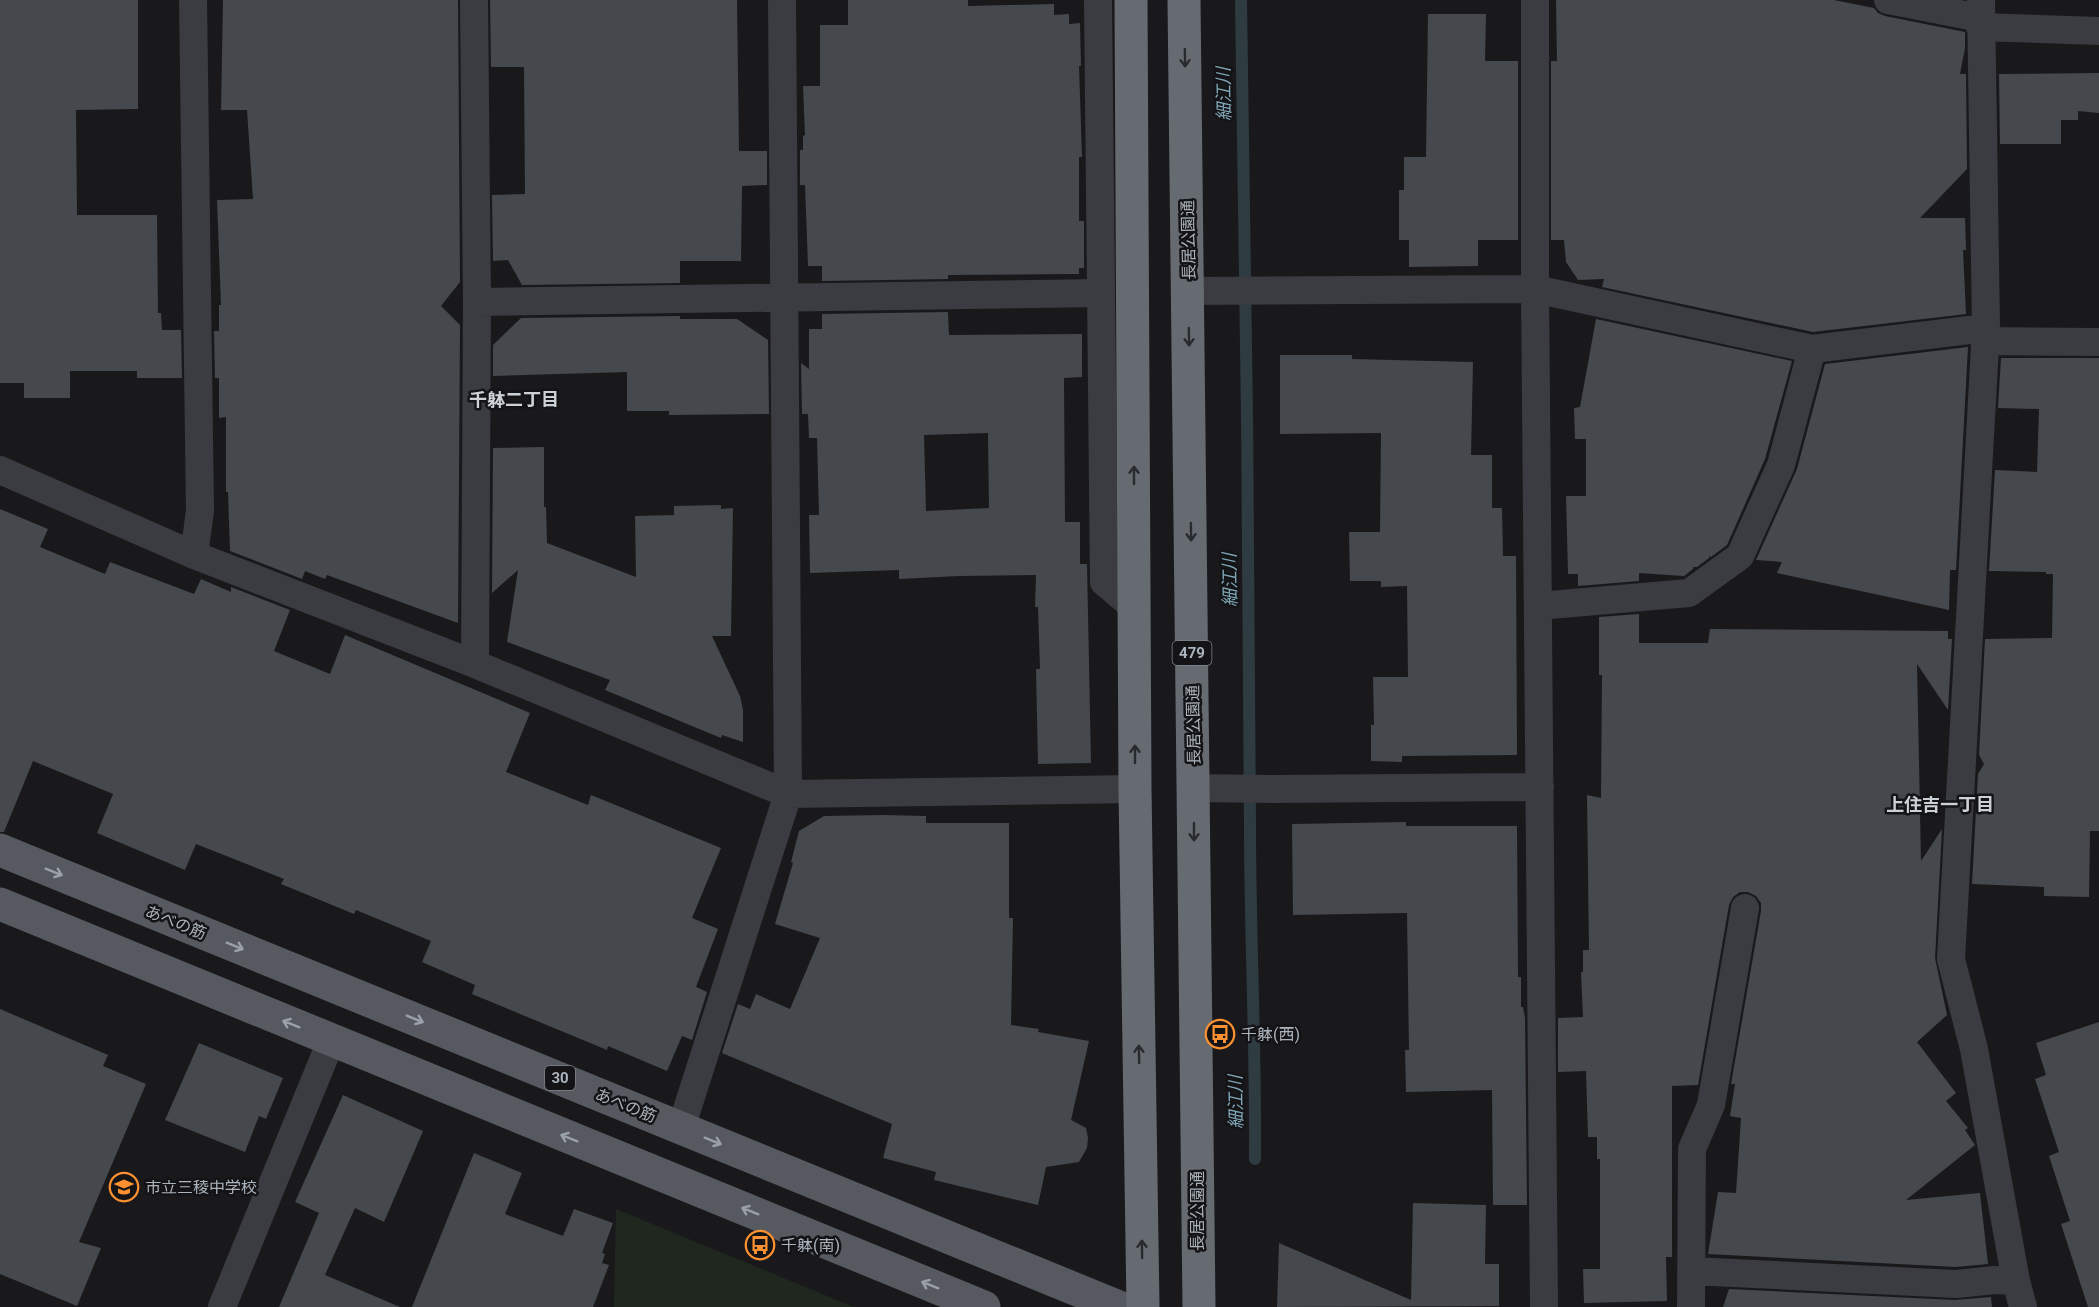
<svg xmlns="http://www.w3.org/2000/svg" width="2099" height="1307" viewBox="0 0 2099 1307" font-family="Roboto,'Noto Sans JP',sans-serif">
<rect width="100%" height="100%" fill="#19191c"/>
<!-- green -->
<path fill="#1f271f" d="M 616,1209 L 854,1307 L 614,1307 Z"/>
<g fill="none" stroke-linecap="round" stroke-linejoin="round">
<!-- stream -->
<path stroke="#2e3c41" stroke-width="12" d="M 1241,0 C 1246,276 1249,551 1250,827 C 1250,937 1256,1048 1255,1159"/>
</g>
<!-- building -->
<path fill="#45484c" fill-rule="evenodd" d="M 0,0 L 138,0 L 138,109 L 76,110 L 77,215 L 157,215 L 158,313 L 161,313 L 162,330 L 181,330 L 182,378 L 137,378 L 137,371 L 70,371 L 70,398 L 24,398 L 24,383 L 0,383 Z
M 223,0 L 458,0 L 460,282 L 441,306 L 460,325 L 458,623 L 327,575 L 325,579 L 305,571 L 302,579 L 230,551 L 228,492 L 226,492 L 226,417 L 219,418 L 219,378 L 215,378 L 214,331 L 219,331 L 219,305 L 221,305 L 217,200 L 253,199 L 247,110 L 221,110 Z
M 490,0 L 737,0 L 739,151 L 767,151 L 767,185 L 742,186 L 741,261 L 680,261 L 680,283 L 522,285 L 508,260 L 493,261 L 492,195 L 525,194 L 524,67 L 491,67 Z
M 848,0 L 968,0 L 968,6 L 1054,4 L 1054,15 L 1069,14 L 1069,24 L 1080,23 L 1081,66 L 1079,66 L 1082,157 L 1079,157 L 1079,221 L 1084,221 L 1084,268 L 1079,268 L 1079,274 L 948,275 L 948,279 L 822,281 L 822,266 L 808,266 L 805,185 L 800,185 L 800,150 L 803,150 L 803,136 L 805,135 L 803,86 L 820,86 L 820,25 L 848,25 Z
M 1556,0 L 1834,0 L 1874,8 L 1878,13 L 1885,16 L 1965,32 L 1965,48 L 1960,74 L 1966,74 L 1967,169 L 1920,218 L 1965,218 L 1966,250 L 1963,250 L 1966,314 L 1813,332 L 1602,287 L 1604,279 L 1578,280 L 1566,262 L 1564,240 L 1551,240 L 1551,61 L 1557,61 Z
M 1428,14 L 1486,14 L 1485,61 L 1518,61 L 1518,240 L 1478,240 L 1478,266 L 1409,267 L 1409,240 L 1399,240 L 1399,190 L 1404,190 L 1404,157 L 1426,157 Z
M 2099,73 L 2099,113 L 2078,111 L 2078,120 L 2061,120 L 2061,144 L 2000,144 L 1999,74 Z
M 948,312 L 949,335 L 1082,334 L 1082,377 L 1064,378 L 1065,522 L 1080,522 L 1080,564 L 1087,564 L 1091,763 L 1038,764 L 1036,669 L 1040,669 L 1038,607 L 1035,607 L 1036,575 L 959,576 L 899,579 L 899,570 L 810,573 L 809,515 L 819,515 L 817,438 L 809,438 L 808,414 L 802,414 L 801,363 L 809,369 L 809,329 L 822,329 L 822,314 ZM 988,433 L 989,508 L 926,511 L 924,435 Z
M 680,316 L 680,319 L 737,319 L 768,340 L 769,414 L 669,415 L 669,411 L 627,411 L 627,372 L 493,376 L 493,345 L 521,318 Z
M 1596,319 L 1792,361 L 1765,459 L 1727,545 L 1711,557 L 1709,556 L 1709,558 L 1697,567 L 1693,567 L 1693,569 L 1684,576 L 1639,573 L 1639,581 L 1578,586 L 1578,574 L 1568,574 L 1566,496 L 1586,496 L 1586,439 L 1575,439 L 1574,408 L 1580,407 Z
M 1968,347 L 1956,570 L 1950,570 L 1949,610 L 1777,573 L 1782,562 L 1756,560 L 1797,469 L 1825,364 Z
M 1280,355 L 1352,355 L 1352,359 L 1473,362 L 1471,455 L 1492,455 L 1492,508 L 1502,508 L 1503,556 L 1516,556 L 1517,755 L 1402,756 L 1402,762 L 1371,761 L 1371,725 L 1374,725 L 1373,677 L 1408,677 L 1407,586 L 1381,587 L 1381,581 L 1350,581 L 1349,532 L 1380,532 L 1381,433 L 1280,434 Z
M 2001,358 L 2099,358 L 2099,831 L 2090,831 L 2089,897 L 2044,896 L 2044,887 L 1972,884 L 1978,774 L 1984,764 L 1979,755 L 1985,639 L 2052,638 L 2053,574 L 2046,574 L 2046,572 L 1989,571 L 1995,470 L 2037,472 L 2039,409 L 1998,408 Z
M 544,447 L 544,507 L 546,507 L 547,543 L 636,577 L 635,516 L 674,515 L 674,506 L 721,505 L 721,509 L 733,508 L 731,636 L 712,636 L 740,696 L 743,710 L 743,742 L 722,735 L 721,738 L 605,690 L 610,680 L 507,642 L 518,570 L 492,593 L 493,448 Z
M 0,509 L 48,529 L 40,547 L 105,574 L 110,562 L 194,594 L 201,579 L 231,592 L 231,587 L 290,610 L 274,651 L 330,674 L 345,635 L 530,713 L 506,772 L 588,805 L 591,795 L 721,848 L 692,918 L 718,929 L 696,987 L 707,992 L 692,1040 L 682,1036 L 667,1071 L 608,1046 L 607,1050 L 472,994 L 475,985 L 422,962 L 431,941 L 356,910 L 354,914 L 281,884 L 284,879 L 196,844 L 185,870 L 97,833 L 113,794 L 33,761 L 4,832 L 0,832 Z
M 1639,614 L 1639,643 L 1708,643 L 1710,629 L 1948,631 L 1948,639 L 1952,639 L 1948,710 L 1917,664 L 1921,861 L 1942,829 L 1935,958 L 1947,1015 L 1917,1042 L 1956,1093 L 1946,1101 L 1968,1128 L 1965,1130 L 1975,1145 L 1906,1200 L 1980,1193 L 1988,1264 L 1956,1267 L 1708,1254 L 1718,1192 L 1736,1193 L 1741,1118 L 1730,1116 L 1735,1084 L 1731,1084 L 1761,911 L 1761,903 L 1756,896 L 1748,892 L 1740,892 L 1733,897 L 1729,905 L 1698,1085 L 1672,1086 L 1672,1257 L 1666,1257 L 1667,1301 L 1584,1303 L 1583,1269 L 1600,1269 L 1600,1159 L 1597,1159 L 1597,1137 L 1588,1137 L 1586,1071 L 1558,1072 L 1558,1018 L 1583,1017 L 1581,972 L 1583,972 L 1583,950 L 1589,950 L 1587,795 L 1601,798 L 1602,675 L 1599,675 L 1599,617 Z
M 884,815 L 926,816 L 926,823 L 1009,823 L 1009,918 L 1013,918 L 1011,1025 L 1039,1029 L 1038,1032 L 1089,1041 L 1071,1120 L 1086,1128 L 1088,1138 L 1087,1148 L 1079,1162 L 1046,1167 L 1038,1205 L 934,1180 L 936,1172 L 883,1158 L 892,1124 L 722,1053 L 738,1004 L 750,1009 L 756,994 L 790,1009 L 820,938 L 775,924 L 793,863 L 791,862 L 799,831 L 824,816 Z
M 1406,822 L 1406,826 L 1517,826 L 1518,977 L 1521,977 L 1521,1007 L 1523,1007 L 1525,1018 L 1527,1205 L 1493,1205 L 1492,1090 L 1406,1092 L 1405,1050 L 1409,1050 L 1407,913 L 1293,915 L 1292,824 Z
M 0,1009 L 108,1055 L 103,1066 L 146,1084 L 79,1242 L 101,1248 L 77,1306 L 0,1274 Z
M 2099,1022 L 2099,1307 L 2088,1307 L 2061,1224 L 2070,1221 L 2049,1156 L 2059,1152 L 2035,1079 L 2046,1075 L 2036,1043 Z
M 199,1043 L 283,1078 L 266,1119 L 259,1116 L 245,1152 L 165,1120 Z
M 343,1095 L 423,1131 L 384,1222 L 355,1208 L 325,1275 L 400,1307 L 279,1307 L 319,1213 L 295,1202 Z
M 474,1153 L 522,1173 L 505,1214 L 563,1236 L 574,1209 L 613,1223 L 602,1253 L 605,1254 L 602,1263 L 609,1265 L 593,1307 L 412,1307 Z
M 1413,1203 L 1486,1205 L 1485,1264 L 1499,1264 L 1499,1306 L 1277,1307 L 1279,1243 L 1411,1300 Z
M 1729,1289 L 1955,1300 L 1991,1297 L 1992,1307 L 1723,1307 Z"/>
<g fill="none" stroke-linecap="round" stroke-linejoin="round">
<!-- street -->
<path stroke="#3a3c41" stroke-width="28" d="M 193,0 L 200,511 L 194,555
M 474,0 L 477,302 L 475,664
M 1098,0 L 1104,582 L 1135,608
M 1535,0 L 1535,289 L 1544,1307
M 1888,0 L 1980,18
M 1981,0 L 1986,328 L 1951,959 L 1974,1049 L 2016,1281 L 2023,1307
M 1980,27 L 2099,31
M 1188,291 L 1535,289 L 1812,349
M 477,302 L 1101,293
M 1985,341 L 2099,342
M 0,470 L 194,555 L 475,664 L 788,794 L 1135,789
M 1538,606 L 1689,593 L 1740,556 L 1781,465 L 1812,349 L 1986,328
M 1194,788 L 1274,789 L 1540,787
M 681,1128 L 788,794 L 782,0
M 1692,1271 L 1956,1284 L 1995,1280 L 2016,1281
M 222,1307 L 331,1041
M 1691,1307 L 1692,1149 L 1711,1105 L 1745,908"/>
<!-- primary -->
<path stroke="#565a60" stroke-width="33" d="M 0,850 L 1119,1307
M 0,904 L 984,1307"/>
<!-- highway -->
<path stroke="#666b72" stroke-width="33" d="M 1131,0 L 1135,789 L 1143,1307
M 1184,0 L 1199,1307"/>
</g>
<!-- one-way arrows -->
<defs><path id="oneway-shaft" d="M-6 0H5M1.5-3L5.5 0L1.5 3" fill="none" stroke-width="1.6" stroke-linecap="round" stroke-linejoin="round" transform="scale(1.5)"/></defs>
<g stroke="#282a2e">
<use href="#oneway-shaft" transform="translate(1185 58) rotate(89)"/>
<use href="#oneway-shaft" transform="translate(1189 337) rotate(89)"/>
<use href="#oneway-shaft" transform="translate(1134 475) rotate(-90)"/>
<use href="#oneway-shaft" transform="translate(1191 532) rotate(89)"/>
<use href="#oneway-shaft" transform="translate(1135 754) rotate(-90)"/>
<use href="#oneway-shaft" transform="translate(1194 832) rotate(90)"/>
<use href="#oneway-shaft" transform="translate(1139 1054) rotate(-91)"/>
<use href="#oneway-shaft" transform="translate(1142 1249) rotate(-91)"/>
</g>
<g stroke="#9aa1aa">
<use href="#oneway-shaft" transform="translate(54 872) rotate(22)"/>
<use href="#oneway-shaft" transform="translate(235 946) rotate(22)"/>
<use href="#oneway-shaft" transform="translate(415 1019) rotate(22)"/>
<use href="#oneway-shaft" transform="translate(291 1024) rotate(-158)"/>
<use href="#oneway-shaft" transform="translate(569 1138) rotate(-158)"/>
<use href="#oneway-shaft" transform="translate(713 1141) rotate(22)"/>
<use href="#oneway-shaft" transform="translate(750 1211) rotate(-158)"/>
<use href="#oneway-shaft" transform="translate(930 1285) rotate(-158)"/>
</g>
<!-- icons -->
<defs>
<g id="bus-ring" transform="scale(1.5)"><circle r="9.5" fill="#141417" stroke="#fb9131" stroke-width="1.5"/><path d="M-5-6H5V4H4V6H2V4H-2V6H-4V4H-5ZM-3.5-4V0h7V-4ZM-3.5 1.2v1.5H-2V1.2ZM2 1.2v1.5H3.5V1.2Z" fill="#fb9131"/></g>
<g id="school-ring" transform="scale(1.5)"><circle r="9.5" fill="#141417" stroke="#fb9131" stroke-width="1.5"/><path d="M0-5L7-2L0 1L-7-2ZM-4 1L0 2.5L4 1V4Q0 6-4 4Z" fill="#fb9131"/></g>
</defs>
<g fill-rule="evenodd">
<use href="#bus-ring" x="1220" y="1034"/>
<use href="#school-ring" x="124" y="1187"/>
<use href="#bus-ring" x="760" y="1245"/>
</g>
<g text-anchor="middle" stroke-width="5" stroke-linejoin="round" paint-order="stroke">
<!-- shield labels -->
<g fill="#141417" stroke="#7e838a" stroke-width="1.5">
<rect x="1172.5" y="641" width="39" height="24" rx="4.5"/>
<rect x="545" y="1066" width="30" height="24" rx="4.5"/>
</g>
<g font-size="15" font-weight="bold" fill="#abb3bc">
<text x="1192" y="658">479</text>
<text x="560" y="1083">30</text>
</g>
<!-- street labels -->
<g font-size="16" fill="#abb3bc" stroke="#141417">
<text transform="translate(1188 240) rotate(-91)" y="6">長居公園通</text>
<text transform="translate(1193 725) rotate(-91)" y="6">長居公園通</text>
<text transform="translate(176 922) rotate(22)" y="6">あべの筋</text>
<text transform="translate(626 1105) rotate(22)" y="6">あべの筋</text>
<text transform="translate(1197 1211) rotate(-90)" y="6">長居公園通</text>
</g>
<!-- poi labels -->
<g font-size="16" fill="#abb3bc" stroke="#141417" text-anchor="start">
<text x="1241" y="1040">千躰(西)</text>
<text x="145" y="1193">市立三稜中学校</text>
<text x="781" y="1251">千躰(南)</text>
</g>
<!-- water labels -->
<g font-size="18" font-style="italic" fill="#81a8b8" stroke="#141417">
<text transform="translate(1224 94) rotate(-91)" y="6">細江川</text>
<text transform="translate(1230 580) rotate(-91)" y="6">細江川</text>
<text transform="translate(1236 1102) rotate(-91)" y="6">細江川</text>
</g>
<!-- neighbourhood labels -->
<g font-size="18" font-weight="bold" fill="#ccd1d7" stroke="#141417">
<text x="514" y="406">千躰二丁目</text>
<text x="1940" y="811">上住吉一丁目</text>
</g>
</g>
</svg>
